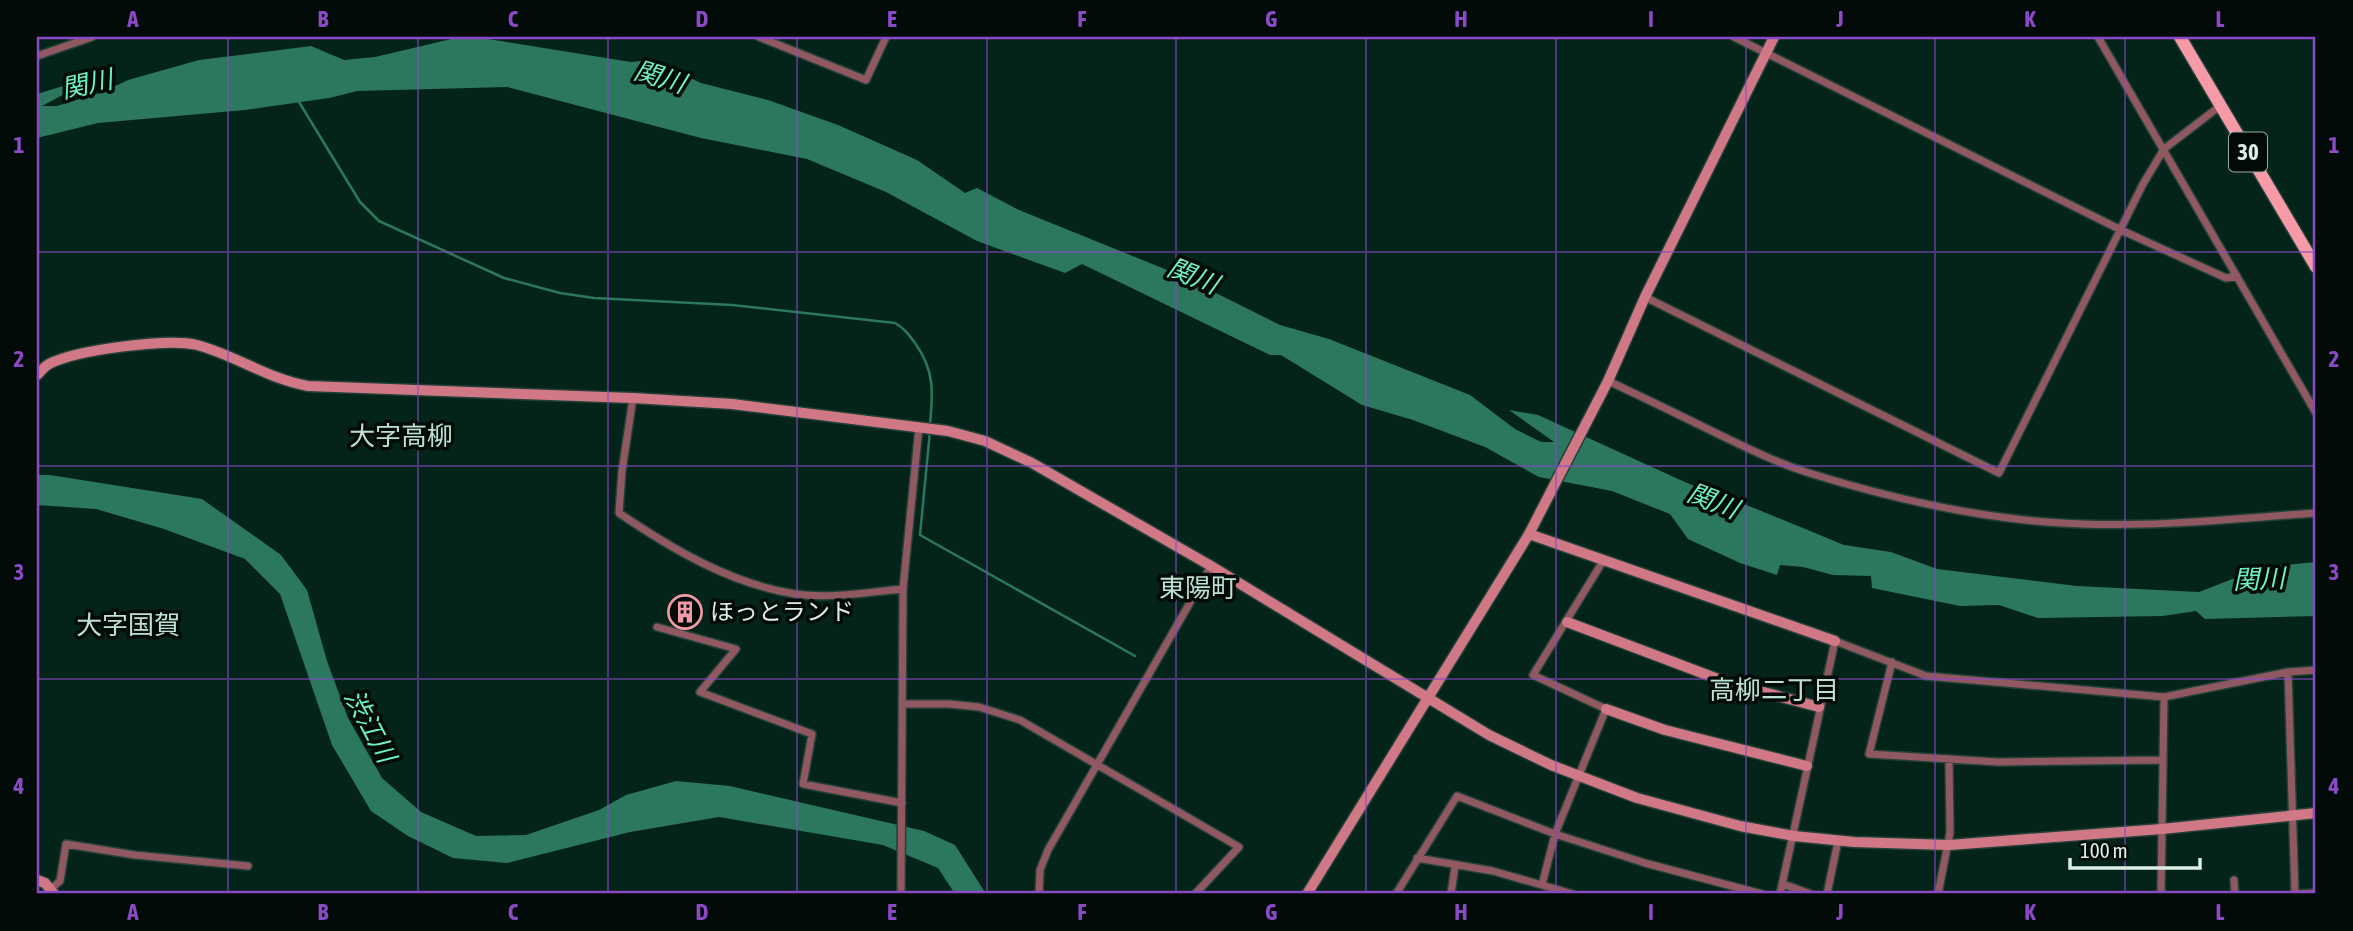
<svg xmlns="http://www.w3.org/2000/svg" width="2353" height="931" viewBox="0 0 2353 931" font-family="'Asap Condensed','Noto Sans JP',sans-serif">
<rect width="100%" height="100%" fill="#04241a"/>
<!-- water -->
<path fill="#2c775f" d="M 460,37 L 475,37 L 631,62 L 651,60 L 701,83 L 768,100 L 838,125 L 917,160 L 965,193 L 977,188 L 1019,210 L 1182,276 L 1280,325 L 1329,339 L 1470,395 L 1515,429 L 1541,442 L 1554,442 L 1509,410 L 1538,415 L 1687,483 L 1754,508 L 1844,545 L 1891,552 L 1937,569 L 2077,586 L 2199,592 L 2235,578 L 2275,566 L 2316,562 L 2316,616 L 2205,619 L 2196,611 L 2163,616 L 2038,618 L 1999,605 L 1960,606 L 1872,588 L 1871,576 L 1833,575 L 1803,567 L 1780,565 L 1777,575 L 1740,563 L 1688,539 L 1670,514 L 1612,491 L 1539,477 L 1485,447 L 1413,420 L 1362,405 L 1281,355 L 1270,355 L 1082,264 L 1065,273 L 977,241 L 886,192 L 807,159 L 701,138 L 507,87 L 357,91 L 329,98 L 245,110 L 98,123 L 37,138 L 37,94 L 102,74 L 42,106 L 57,106 L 103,92 L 128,80 L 199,60 L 311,46 L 344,60 L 375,57 Z
M 37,475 L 50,475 L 202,499 L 281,555 L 307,590 L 327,661 L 348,718 L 382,778 L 421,812 L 476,836 L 526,835 L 599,810 L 626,795 L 676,781 L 730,786 L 924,831 L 955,845 L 986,894 L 955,894 L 938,868 L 883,845 L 719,817 L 630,832 L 507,863 L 453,858 L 408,836 L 371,811 L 332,745 L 280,594 L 245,559 L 164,529 L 96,509 L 37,505 Z"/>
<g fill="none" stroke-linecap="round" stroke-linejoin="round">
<!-- stream -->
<path stroke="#2c775f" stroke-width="2.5" d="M 299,102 L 360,202 L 379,221 L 504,278 L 560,293 L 594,298 L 732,305 L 895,323 C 904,328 909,335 915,343 C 935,371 933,392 930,425
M 930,431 L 920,535 L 1135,656"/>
<!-- street casing -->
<g stroke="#224037" stroke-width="10">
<path id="street" d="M 759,37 L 866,80 L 886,37
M 1734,37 L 2121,230 L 2226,278 L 2237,276
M 2098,37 L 2316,413
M 37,56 L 92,37
M 1645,297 L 1999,473 L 2143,184 L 2164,149 L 2220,106
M 1608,381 C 1645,398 1681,416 1718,434 C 1747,448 1775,462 1806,472 C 1895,500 1989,521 2082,524 C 2160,527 2239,518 2316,513
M 633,398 L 622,471 L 619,513 C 672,549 731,584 795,594 C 830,599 868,592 903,589
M 657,627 L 736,649 L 700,692 L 812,734 L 803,784 L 902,803
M 1892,662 L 1869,754 L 1998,762 L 2163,760
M 2288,672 L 2295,894
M 902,704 L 949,704 L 979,707 L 1020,720 L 1239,847 L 1195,894
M 1417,858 L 1493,871 L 1573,894
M 2234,880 L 2235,894
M 1783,884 L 1811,894
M 1542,885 L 1555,834 L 1606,709 L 1533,675 L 1603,561
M 51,889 L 60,881 L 66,844 L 135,855 L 248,866
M 901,894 L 903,589 L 919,427
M 1039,894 L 1040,870 L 1048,850 L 1211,566
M 1396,894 L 1457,796 L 1555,834 L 1645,863 L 1762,894
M 1451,894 L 1455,866
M 1780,894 L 1835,641 L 1926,676 L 2164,697 L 2288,672 L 2316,670
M 1827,894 L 1838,841
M 1938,894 L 1950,833 L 1949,759
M 2161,894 L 2164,697
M 2295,894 L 2316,893"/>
</g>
<!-- secondary casing -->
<g stroke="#224037" stroke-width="13">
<path id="secondary" d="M 37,375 C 41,371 44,367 49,364 C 76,350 167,338 197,345 C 235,355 268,379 308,386 L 633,398 L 732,404 L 948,431 L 985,441 L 1032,463 L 1211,566 L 1489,735 L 1551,765 L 1637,798 L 1740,826 L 1794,836 L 1854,842 L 1949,845 L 2162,829 L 2316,813
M 1529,534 L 1835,641
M 1567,622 L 1726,682 L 1819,707
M 1606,709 L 1665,730 L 1807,766
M 37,880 L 45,883 L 54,894
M 1307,894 L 1529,534 L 1608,381 L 1645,297 L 1774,37"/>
</g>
<!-- primary casing -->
<g stroke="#224037" stroke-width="15">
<path id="primary" d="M 2180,37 L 2316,267"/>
</g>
<!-- street -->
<use href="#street" stroke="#905860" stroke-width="7"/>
<!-- secondary -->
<use href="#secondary" stroke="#d17886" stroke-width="10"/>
<!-- primary -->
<use href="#primary" stroke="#f79aa7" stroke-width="12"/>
</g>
<!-- grid -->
<path fill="none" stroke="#8a49c5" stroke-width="2" stroke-opacity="0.55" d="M 228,37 L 228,894M 418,37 L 418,894M 608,37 L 608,894M 797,37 L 797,894M 987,37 L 987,894M 1176,37 L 1176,894M 1366,37 L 1366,894M 1556,37 L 1556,894M 1746,37 L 1746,894M 1935,37 L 1935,894M 2125,37 L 2125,894M 37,252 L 2316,252M 37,466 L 2316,466M 37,679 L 2316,679"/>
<!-- icons -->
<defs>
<g id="building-ring" transform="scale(1.75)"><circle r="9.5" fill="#020b07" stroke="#f39aa7" stroke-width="1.5"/><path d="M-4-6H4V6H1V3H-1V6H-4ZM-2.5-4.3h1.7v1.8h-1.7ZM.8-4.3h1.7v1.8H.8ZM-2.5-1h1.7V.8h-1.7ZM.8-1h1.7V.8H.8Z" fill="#f39aa7"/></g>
</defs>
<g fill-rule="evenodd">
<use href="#building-ring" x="685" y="612"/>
</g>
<g text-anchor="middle" stroke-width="7" stroke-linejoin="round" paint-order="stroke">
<!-- shield labels -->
<rect fill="#020b07" stroke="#9baaa3" stroke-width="2" x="2229" y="132.5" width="38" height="39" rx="5"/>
<g font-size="23" font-weight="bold" fill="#dceee6">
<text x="2248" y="160">30</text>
</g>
<!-- poi labels -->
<g font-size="24" fill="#dceee6" stroke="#020b07" text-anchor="start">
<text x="710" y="620">ほっとランド</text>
</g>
<!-- water labels -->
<g font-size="26" font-style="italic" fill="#6df3c6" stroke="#020b07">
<text transform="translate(660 77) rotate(17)" y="9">関川</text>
<text transform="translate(87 84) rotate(-12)" y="9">関川</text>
<text transform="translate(1193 276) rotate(22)" y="9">関川</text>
<text transform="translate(1713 501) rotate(21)" y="9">関川</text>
<text transform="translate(2259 579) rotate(-2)" y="9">関川</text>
<text transform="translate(370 726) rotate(62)" y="9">渋江川</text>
</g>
<!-- neighbourhood labels -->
<g font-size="26" fill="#bce0d1" stroke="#020b07">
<text x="401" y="445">大字高柳</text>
<text x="1198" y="597">東陽町</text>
<text x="128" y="634">大字国賀</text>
<text x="1774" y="699">高柳二丁目</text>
</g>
</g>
<!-- border -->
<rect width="2353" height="931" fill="none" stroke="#020b07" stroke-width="77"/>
<!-- scale -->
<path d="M2070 858v10h130v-10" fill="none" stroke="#dceee6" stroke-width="3.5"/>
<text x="2080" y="858" font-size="21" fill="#dceee6" stroke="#020b07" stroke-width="5" paint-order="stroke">100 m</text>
<rect x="38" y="38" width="2276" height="854" fill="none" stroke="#8a49c5" stroke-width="2.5"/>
<g font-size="23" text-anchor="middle" font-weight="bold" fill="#8a49c5">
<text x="133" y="27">A</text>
<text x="323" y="27">B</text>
<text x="513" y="27">C</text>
<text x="702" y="27">D</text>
<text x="892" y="27">E</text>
<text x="1082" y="27">F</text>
<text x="1271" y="27">G</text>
<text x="1461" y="27">H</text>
<text x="1651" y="27">I</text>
<text x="1840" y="27">J</text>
<text x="2030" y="27">K</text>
<text x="2220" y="27">L</text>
<text x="19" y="153">1</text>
<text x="2334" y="153">1</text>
<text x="19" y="367">2</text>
<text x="2334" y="367">2</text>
<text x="19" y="580">3</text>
<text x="2334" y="580">3</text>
<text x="19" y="794">4</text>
<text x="2334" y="794">4</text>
<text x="133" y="920">A</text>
<text x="323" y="920">B</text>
<text x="513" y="920">C</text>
<text x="702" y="920">D</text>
<text x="892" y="920">E</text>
<text x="1082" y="920">F</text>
<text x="1271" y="920">G</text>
<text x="1461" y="920">H</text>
<text x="1651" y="920">I</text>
<text x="1840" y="920">J</text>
<text x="2030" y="920">K</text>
<text x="2220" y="920">L</text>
</g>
</svg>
